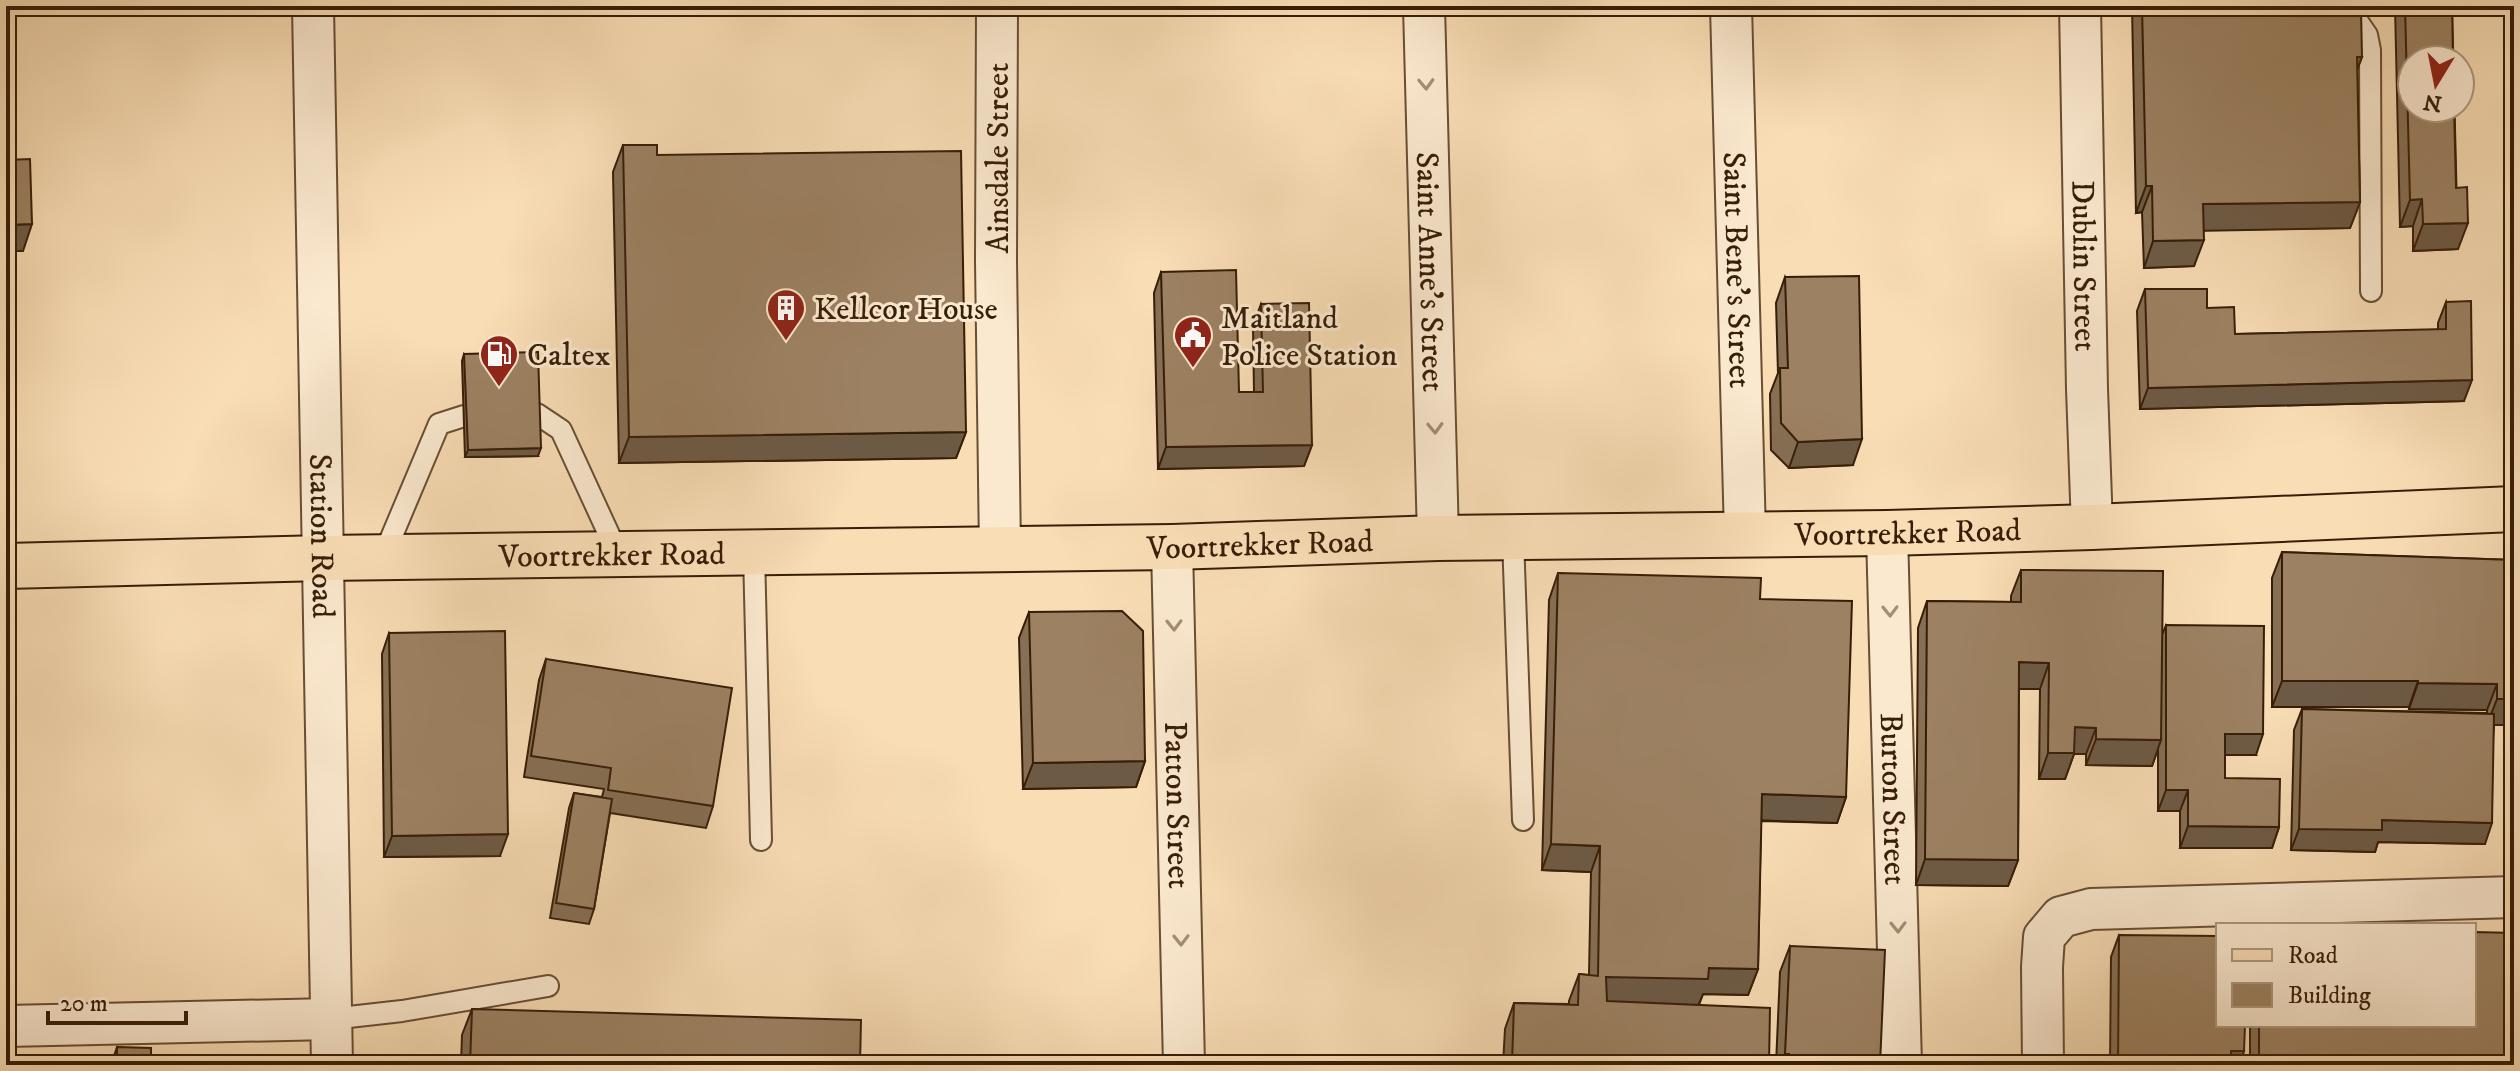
<svg xmlns="http://www.w3.org/2000/svg" width="2520" height="1071" viewBox="0 0 2520 1071" font-family="'IM FELL DW Pica',serif">
<rect width="100%" height="100%" fill="#f9ddb5"/>
<filter id="stains"><feTurbulence type="fractalNoise" baseFrequency=".0025" numOctaves="4"/><feColorMatrix values="0 0 0 0 .2 0 0 0 0 .09 0 0 0 0 .02 0 0 0 .5 -.17"/></filter>
<radialGradient id="worn" r=".72"><stop offset=".6" stop-color="#630" stop-opacity="0"/><stop offset="1" stop-color="#630" stop-opacity=".3"/></radialGradient>
<g fill="none" stroke-linecap="round" stroke-linejoin="round">
<!-- service casing -->
<g stroke="#684e33" stroke-width="24">
<path id="service" d="M 2347,6 L 2367,35 L 2370,50 L 2371,291
M 537,414 L 561,430 L 618,554
M 1513,538 L 1523,820
M 754,553 L 761,840
M 383,557 L 439,424 L 464,416
M 331,1019 L 402,1011 L 548,986"/>
</g>
<!-- minor casing -->
<g stroke="#684e33" stroke-width="44">
<g id="minor">
<path id="s1" d="M 313,6 L 332,1065"/>
<path d="M 997,6 L 996,261 L 1000,550"/>
<path id="s2" d="M 1424,6 L 1438,538"/>
<path id="s3" d="M 1731,6 L 1745,535"/>
<path id="s4" d="M 2080,6 L 2087,389 L 2092,527"/>
<path id="s5" d="M 1887,533 L 1901,1065"/>
<path id="s6" d="M 1172,547 L 1184,1065"/>
<path d="M 6,1026 L 331,1019"/>
<path d="M 2043,1065 L 2042,967 L 2044,937 L 2061,917 L 2091,909 L 2514,897"/>
</g>
</g>
<!-- primary casing -->
<g stroke="#371e08" stroke-width="48">
<g id="primary">
<path id="s7" d="M 6,566 L 324,558 L 1172,547 L 1438,538 L 1887,533 L 2092,527 L 2514,509"/>
</g>
</g>
<!-- service -->
<use href="#service" stroke="#fbe9cf" stroke-width="20"/>
<!-- minor -->
<use href="#minor" stroke="#fbe9cf" stroke-width="40"/>
<!-- primary -->
<use href="#primary" stroke="#f9ddb5" stroke-width="44"/>
</g>
<!-- wall -->
<path fill="#866f54" stroke="#371e08" stroke-width="2" d="M 2132,6 L 2186,6 L 2186,13 L 2362,57 L 2357,70 L 2360,202 L 2350,228 L 2204,230 L 2194,266 L 2144,268 L 2142,212 L 2136,213 Z
M 2395,6 L 2452,6 L 2458,249 L 2413,251 L 2413,226 L 2400,227 Z
M 623,145 L 657,155 L 966,432 L 956,458 L 619,463 L 613,172 Z
M 1161,272 L 1239,392 L 1254,392 L 1253,326 L 1261,304 L 1312,445 L 1304,466 L 1158,469 L 1154,293 Z
M 1785,277 L 1853,465 L 1789,468 L 1771,450 L 1770,394 L 1778,373 L 1776,303 Z
M 2145,289 L 2207,308 L 2235,334 L 2438,330 L 2438,323 L 2446,302 L 2464,401 L 2140,409 L 2137,311 Z
M 464,354 L 538,456 L 465,457 L 462,361 Z
M 2282,552 L 2514,560 L 2494,725 L 2485,844 L 2378,842 L 2375,852 L 2291,850 L 2294,730 L 2302,709 L 2487,713 L 2487,710 L 2409,709 L 2409,707 L 2272,707 L 2272,578 Z
M 2021,570 L 2162,635 L 2166,625 L 2256,755 L 2225,755 L 2225,778 L 2279,827 L 2272,848 L 2180,848 L 2180,811 L 2158,811 L 2158,749 L 2152,766 L 2086,765 L 2086,754 L 2074,754 L 2065,779 L 2039,779 L 2040,689 L 2019,689 L 2018,860 L 2008,886 L 1916,885 L 1918,628 L 1927,601 L 2011,602 L 2011,596 Z
M 1558,573 L 1760,599 L 1846,797 L 1837,823 L 1761,821 L 1758,969 L 1748,995 L 1703,994 L 1699,1005 L 1769,1065 L 1503,1065 L 1505,1029 L 1514,1003 L 1569,1004 L 1569,1001 L 1579,974 L 1589,975 L 1591,872 L 1542,870 L 1549,600 Z
M 1029,612 L 1145,761 L 1136,787 L 1023,789 L 1019,638 Z
M 389,633 L 500,856 L 384,857 L 382,654 Z
M 546,659 L 713,806 L 706,828 L 610,813 L 594,909 L 589,924 L 550,918 L 569,808 L 574,793 L 602,797 L 604,789 L 524,777 L 539,680 Z
M 2119,935 L 2244,1051 L 2239,1065 L 2110,1065 L 2111,957 Z
M 1790,946 L 1880,1065 L 1776,1065 L 1780,972 Z
M 472,1009 L 860,1065 L 461,1065 L 462,1035 Z
M 2250,1025 L 2474,1025 L 2514,1065 L 2250,1065 Z
M 117,1047 L 151,1065 L 111,1065 Z"/>
<!-- shaded-wall -->
<path fill="#6d5a45" stroke="#371e08" stroke-width="2" d="M 2357,57 L 2362,57 L 2352,83 Z
M 2146,186 L 2152,186 L 2142,212 L 2136,213 Z
M 2422,199 L 2413,226 L 2400,227 L 2410,200 Z
M 2360,202 L 2350,228 L 2194,231 L 2203,204 Z
M 2468,223 L 2458,249 L 2413,251 L 2423,224 Z
M 32,224 L 23,251 L 6,251 L 6,225 Z
M 2204,240 L 2194,266 L 2144,268 L 2153,241 Z
M 2472,380 L 2464,401 L 2140,409 L 2148,388 Z
M 966,432 L 956,458 L 619,463 L 629,437 Z
M 1862,439 L 1853,465 L 1789,468 L 1798,442 Z
M 1312,445 L 1304,466 L 1158,469 L 1166,447 Z
M 541,448 L 538,456 L 465,457 L 468,450 Z
M 2019,662 L 2049,663 L 2040,689 L 2009,689 Z
M 2282,681 L 2418,681 L 2409,707 L 2272,707 Z
M 2418,683 L 2497,684 L 2487,710 L 2409,709 Z
M 2497,699 L 2514,699 L 2514,725 L 2487,725 Z
M 2075,727 L 2096,728 L 2086,754 L 2074,754 L 2065,779 L 2039,779 L 2048,753 Z
M 2225,734 L 2263,734 L 2256,755 L 2217,755 Z
M 2096,739 L 2161,740 L 2152,766 L 2086,765 Z
M 1145,761 L 1136,787 L 1023,789 L 1033,763 Z
M 2166,790 L 2188,790 L 2180,811 L 2158,811 Z
M 1762,794 L 1846,797 L 1837,823 L 1752,820 Z
M 2382,820 L 2492,823 L 2485,844 L 2378,842 L 2375,852 L 2291,850 L 2299,829 Z
M 2188,826 L 2279,827 L 2272,848 L 2180,848 Z
M 508,834 L 500,856 L 384,857 L 392,836 Z
M 1551,844 L 1600,846 L 1591,872 L 1542,870 Z
M 1925,859 L 2018,860 L 2008,886 L 1916,885 Z
M 1709,968 L 1758,969 L 1748,995 L 1703,994 L 1698,1006 L 1597,1003 L 1606,977 Z
M 2231,1051 L 2244,1051 L 2239,1065 L 2226,1065 Z"/>
<!-- building -->
<path fill="#9c8162" stroke="#371e08" stroke-width="2" d="M 2142,6 L 2186,6 L 2186,13 L 2361,9 L 2362,57 L 2357,57 L 2360,202 L 2203,204 L 2204,240 L 2153,241 L 2152,186 L 2146,186 Z
M 2405,6 L 2452,6 L 2453,60 L 2412,60 L 2412,108 L 2454,108 L 2456,188 L 2467,187 L 2468,223 L 2423,224 L 2422,199 L 2410,200 Z
M 623,145 L 657,145 L 657,155 L 961,151 L 966,432 L 629,437 Z
M 30,159 L 32,224 L 6,225 L 6,160 Z
M 1236,270 L 1239,392 L 1263,392 L 1261,304 L 1309,303 L 1312,445 L 1166,447 L 1161,272 Z
M 1859,276 L 1862,439 L 1798,442 L 1781,423 L 1780,368 L 1788,368 L 1785,277 Z
M 2145,289 L 2207,289 L 2207,308 L 2234,307 L 2235,334 L 2446,329 L 2446,302 L 2471,301 L 2472,380 L 2148,388 Z
M 538,352 L 541,448 L 468,450 L 464,354 Z
M 2282,552 L 2514,560 L 2514,699 L 2497,699 L 2497,684 L 2418,683 L 2418,681 L 2282,681 Z
M 2021,570 L 2163,571 L 2161,740 L 2096,739 L 2096,728 L 2075,727 L 2074,753 L 2048,753 L 2049,663 L 2019,662 L 2018,860 L 1925,859 L 1927,601 L 2021,602 Z
M 1558,573 L 1761,578 L 1760,599 L 1852,601 L 1846,797 L 1762,794 L 1758,969 L 1709,968 L 1708,979 L 1606,977 L 1607,1001 L 1770,1008 L 1769,1065 L 1512,1065 L 1514,1003 L 1578,1005 L 1579,974 L 1598,976 L 1600,846 L 1551,844 Z
M 1122,611 L 1143,631 L 1145,761 L 1033,763 L 1029,612 Z
M 2166,625 L 2264,626 L 2263,734 L 2225,734 L 2225,778 L 2280,779 L 2279,827 L 2188,826 L 2188,790 L 2166,790 Z
M 505,631 L 508,834 L 392,836 L 389,633 Z
M 546,659 L 732,688 L 713,806 L 608,790 L 611,768 L 531,756 Z
M 2302,709 L 2494,714 L 2492,823 L 2382,820 L 2382,830 L 2299,829 Z
M 574,793 L 612,799 L 594,909 L 556,903 Z
M 2474,932 L 2514,933 L 2514,1065 L 2259,1065 L 2259,1025 L 2474,1025 Z
M 2119,935 L 2218,936 L 2218,1025 L 2245,1025 L 2244,1051 L 2231,1051 L 2231,1065 L 2118,1065 Z
M 1790,946 L 1885,950 L 1880,1065 L 1788,1065 L 1789,1054 L 1785,1054 Z
M 472,1009 L 861,1020 L 860,1065 L 470,1065 Z
M 117,1047 L 151,1048 L 151,1065 L 117,1065 Z"/>
<!-- one-way arrows -->
<defs><path id="oneway-chevron" d="M-2-3.5L2.5 0L-2 3.5" fill="none" stroke-width="1.6" stroke-linecap="round" stroke-linejoin="round" transform="scale(2)"/></defs>
<g stroke="#a38e75">
<use href="#oneway-chevron" transform="translate(1426 84) rotate(88)"/>
<use href="#oneway-chevron" transform="translate(1435 428) rotate(88)"/>
<use href="#oneway-chevron" transform="translate(1890 611) rotate(89)"/>
<use href="#oneway-chevron" transform="translate(1174 625) rotate(89)"/>
<use href="#oneway-chevron" transform="translate(1898 927) rotate(89)"/>
<use href="#oneway-chevron" transform="translate(1181 940) rotate(89)"/>
</g>
<!-- icons -->
<defs>
<g id="building-pin" transform="scale(2)"><path d="M0 17L-7.5 6A9.5 9.5 0 1 1 7.5 6Z" fill="#8f2418" stroke="#fbe9cf"/><path d="M-4-6H4V6H1V3H-1V6H-4ZM-2.5-4.3h1.7v1.8h-1.7ZM.8-4.3h1.7v1.8H.8ZM-2.5-1h1.7V.8h-1.7ZM.8-1h1.7V.8H.8Z" fill="#fff"/></g>
<g id="civic-pin" transform="scale(2)"><path d="M0 17L-7.5 6A9.5 9.5 0 1 1 7.5 6Z" fill="#8f2418" stroke="#fbe9cf"/><path d="M-.6-6.5H3V-4.5H.6V-3L4-1V1h2V6H-6V1h2V-1L-.6-3ZM-1.2 2.5V6h2.4V2.5Z" fill="#fff"/></g>
<g id="fuel-pin" transform="scale(2)"><path d="M0 17L-7.5 6A9.5 9.5 0 1 1 7.5 6Z" fill="#8f2418" stroke="#fbe9cf"/><path d="M-5.5-6h7V0h2V4h1.3V-2.5L3-4.5l.8-.8L6-3V5H2.5V1h-1V6h-7ZM-4.2-4.7v3.2H.2V-4.7Z" fill="#fff"/></g>
</defs>
<g fill-rule="evenodd">
<use href="#building-pin" x="786" y="308"/>
<use href="#civic-pin" x="1193" y="335"/>
<use href="#fuel-pin" x="499" y="354"/>
</g>
<g text-anchor="middle" stroke-width="6" stroke-linejoin="round" paint-order="stroke">
<!-- street labels -->
<g font-size="32" fill="#371e08" stroke="#fbe9cf">
<text transform="translate(997 158) rotate(-90)" y="11">Ainsdale Street</text>
<text dy="11" stroke="none"><textPath href="#s4" startOffset="260">Dublin Street</textPath></text>
<text dy="11" stroke="none"><textPath href="#s3" startOffset="264">Saint Bene's Street</textPath></text>
<text dy="11" stroke="none"><textPath href="#s2" startOffset="266">Saint Anne's Street</textPath></text>
<text dy="11" stroke="none"><textPath href="#s7" startOffset="1902">Voortrekker Road</textPath></text>
<text dy="11" stroke="none"><textPath href="#s1" startOffset="530">Station Road</textPath></text>
<text dy="11" stroke="none"><textPath href="#s7" startOffset="1254">Voortrekker Road</textPath></text>
<text dy="11" stroke="none"><textPath href="#s7" startOffset="606">Voortrekker Road</textPath></text>
<text dy="11" stroke="none"><textPath href="#s5" startOffset="266">Burton Street</textPath></text>
<text dy="11" stroke="none"><textPath href="#s6" startOffset="258">Patton Street</textPath></text>
</g>
<!-- poi labels -->
<g font-size="32" fill="#371e08" stroke="#fbe9cf" text-anchor="start">
<text x="814" y="319">Kellcor House</text>
<text x="1221" y="328">Maitland<tspan x="1221" dy="37">Police Station</tspan></text>
<text x="527" y="365">Caltex</text>
</g>
</g>
<!-- margin -->
<rect width="2520" height="1071" fill="none" stroke="#f9ddb5" stroke-width="32"/>
<rect x="8" y="8" width="2504" height="1055" fill="none" stroke="#371e08" stroke-width="4"/>
<rect x="16" y="16" width="2488" height="1039" fill="none" stroke="#371e08" stroke-width="2"/>
<!-- legend -->
<rect x="2216" y="923" width="260" height="104" fill="#fbe9cf" stroke="#ad987f" stroke-width="2"/>
<rect x="2232" y="949" width="40" height="12" fill="#f9ddb5" stroke="#ad987f" stroke-width="2"/>
<text x="2288" y="963" font-size="24" fill="#371e08">Road</text>
<rect x="2232" y="983" width="40" height="24" fill="#9c8162" stroke="#ad987f" stroke-width="2"/>
<text x="2288" y="1003" font-size="24" fill="#371e08">Building</text>
<!-- north arrow -->
<g transform="translate(2436 84) rotate(190)"><circle r="38" fill="#fbe9cf" stroke="#ad987f" stroke-width="2"/>
<path d="M0-6L14 30L0 20L-14 30Z" fill="#8f2418"/>
<text y="-12" font-size="22" font-weight="bold" text-anchor="middle" fill="#371e08">N</text>
</g>
<!-- scale -->
<path d="M48 1011v12h138v-12" fill="none" stroke="#371e08" stroke-width="4"/>
<text x="60" y="1011" font-size="24" fill="#371e08" stroke="#fbe9cf" stroke-width="6" paint-order="stroke">20 m</text>
<rect width="100%" height="100%" filter="url(#stains)"/>
<rect width="100%" height="100%" fill="url(#worn)"/>
</svg>
